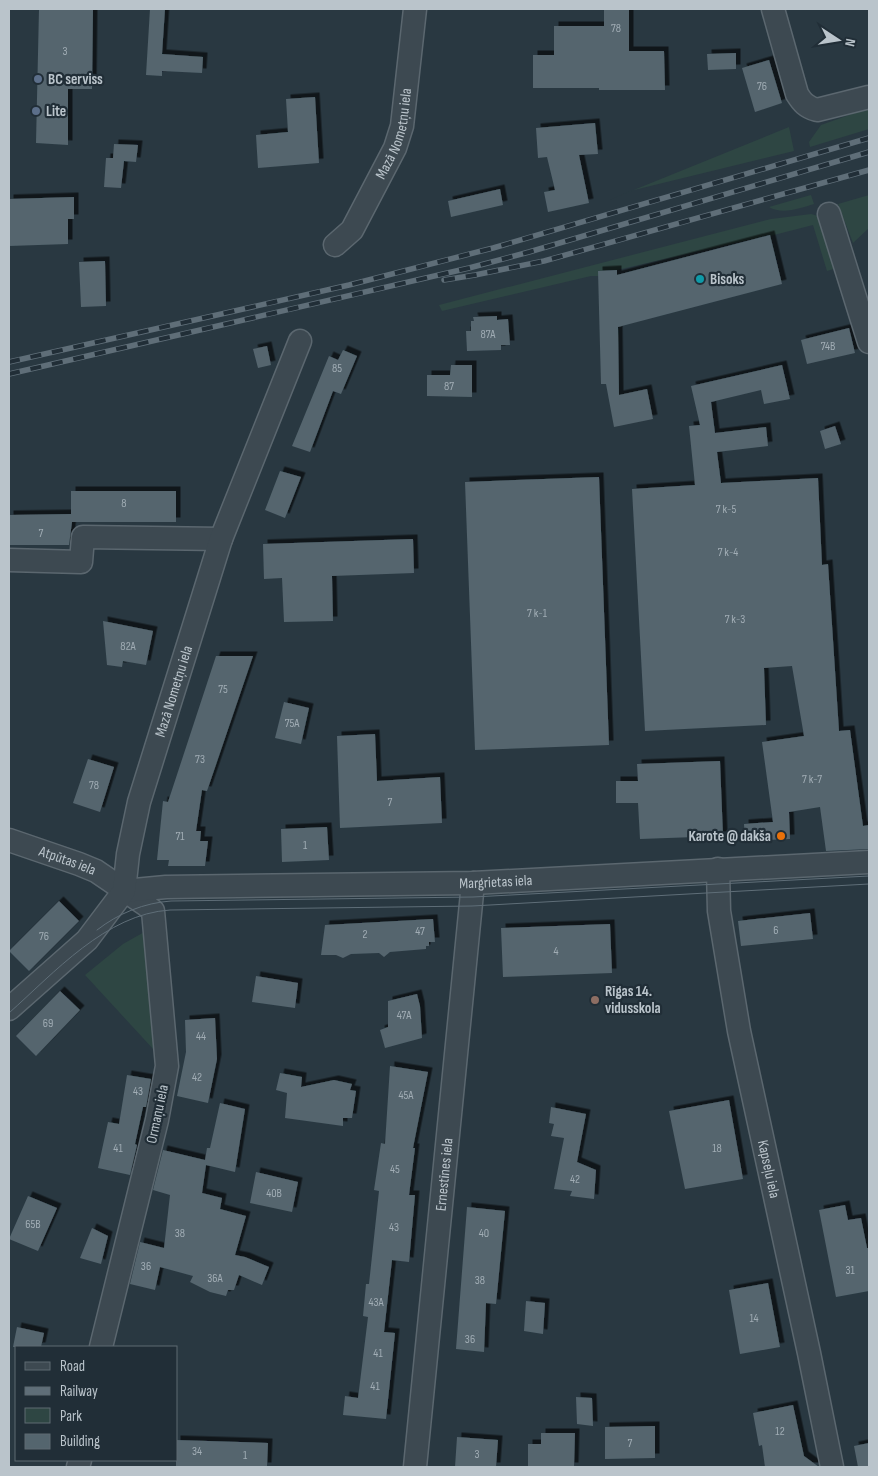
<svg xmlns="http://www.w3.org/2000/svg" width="878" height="1476" viewBox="0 0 878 1476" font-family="'Sofia Sans Condensed',sans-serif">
<defs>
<filter id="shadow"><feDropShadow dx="4.5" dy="-4.5" stdDeviation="0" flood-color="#0009"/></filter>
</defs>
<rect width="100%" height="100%" fill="#293841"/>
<!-- green -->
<path fill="#2e4643" d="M 869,108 L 869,129 L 810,147 L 809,142 L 821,125 Z
M 789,127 L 794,151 L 634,190 L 609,200 Z
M 811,195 L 814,204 C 801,208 782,215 769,207 Z
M 869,195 L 869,228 L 853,243 L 838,204 Z
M 811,214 L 818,216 L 837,268 L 827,271 L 813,225 L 770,236 L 769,235 L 617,270 L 598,271 L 598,276 L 591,276 L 442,311 L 439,305 L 771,219 Z
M 146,931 L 154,1050 L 85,975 L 123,944 Z"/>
<!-- building -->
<path fill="#54656e" filter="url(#shadow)" d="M 39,9 L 93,9 L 92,89 L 68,89 L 68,145 L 36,143 Z
M 150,9 L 165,9 L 162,54 L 203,57 L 202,73 L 162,71 L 162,76 L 146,75 Z
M 604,9 L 629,9 L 629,51 L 664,51 L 665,90 L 599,90 L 599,88 L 533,88 L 533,55 L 554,55 L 554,26 L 604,26 Z
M 736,53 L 736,69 L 708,70 L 707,54 Z
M 769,60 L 782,103 L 755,112 L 742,68 Z
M 315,97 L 319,163 L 258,168 L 256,135 L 288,132 L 286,99 Z
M 595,123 L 598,154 L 579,155 L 589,203 L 548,212 L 544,192 L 555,190 L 547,157 L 538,158 L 536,128 Z
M 114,144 L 138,145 L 136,162 L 124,161 L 121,188 L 104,187 L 106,158 L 113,158 Z
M 500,189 L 503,205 L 451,217 L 448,201 Z
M 74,197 L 74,219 L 68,219 L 68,244 L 9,246 L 9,199 Z
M 770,235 L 782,284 L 618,327 L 619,395 L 647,389 L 653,419 L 614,427 L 606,384 L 601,384 L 598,271 L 617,270 L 617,275 Z
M 105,261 L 106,306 L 81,307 L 79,262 Z
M 497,316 L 497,320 L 508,319 L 510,345 L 501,345 L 501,350 L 467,351 L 466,331 L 471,331 L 471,321 L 474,321 L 473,317 Z
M 849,328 L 855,353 L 807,364 L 801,340 Z
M 267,346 L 271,365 L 258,368 L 253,349 Z
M 343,350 L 357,356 L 341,394 L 333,391 L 310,452 L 292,446 L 329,356 L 338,360 Z
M 451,365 L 472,365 L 472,397 L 427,396 L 427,375 L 450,375 Z
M 782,365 L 790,399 L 764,404 L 761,390 L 711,402 L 715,433 L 766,427 L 768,446 L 717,452 L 721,483 L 818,478 L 822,565 L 828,564 L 839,731 L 850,730 L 863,826 L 869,825 L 869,849 L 826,851 L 820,807 L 789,812 L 790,839 L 745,841 L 744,824 L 773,822 L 762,742 L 804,736 L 792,666 L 764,668 L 766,725 L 645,731 L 632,489 L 695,485 L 689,426 L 700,425 L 691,386 Z
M 835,426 L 841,444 L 825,449 L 820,431 Z
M 280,471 L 301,477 L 285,518 L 265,510 Z
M 599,477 L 609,745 L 475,750 L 465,482 Z
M 71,491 L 176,491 L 176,522 L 72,522 L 69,545 L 9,545 L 9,515 L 71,514 Z
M 413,539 L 414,573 L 332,576 L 333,621 L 284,622 L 282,578 L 264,579 L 263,544 Z
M 103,621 L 153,631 L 146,665 L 123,661 L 122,667 L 107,665 Z
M 216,656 L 253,656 L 207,791 L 202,790 L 196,831 L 201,831 L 200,841 L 208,841 L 205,866 L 168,866 L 169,860 L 157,860 L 163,801 L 168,802 Z
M 284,702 L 309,708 L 301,744 L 275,738 Z
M 375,734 L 377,781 L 440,777 L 442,823 L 340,828 L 337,736 Z
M 88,759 L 114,767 L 100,812 L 73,803 Z
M 720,761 L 723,836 L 640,839 L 638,803 L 616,803 L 616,781 L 638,781 L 637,764 Z
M 327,827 L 329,860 L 282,862 L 281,829 Z
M 59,901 L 79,921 L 29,971 L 9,951 Z
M 810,913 L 813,939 L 741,946 L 738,921 Z
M 433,919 L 435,942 L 429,942 L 429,946 L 426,946 L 426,949 L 390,952 L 384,957 L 379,953 L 351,954 L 343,958 L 336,955 L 321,955 L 325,925 Z
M 610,924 L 612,973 L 503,977 L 501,928 Z
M 256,976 L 298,983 L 295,1008 L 252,1002 Z
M 60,991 L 80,1010 L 36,1056 L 16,1036 Z
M 417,994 L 420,1006 L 422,1038 L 385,1048 L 380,1030 L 388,1027 L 388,1001 Z
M 215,1018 L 217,1059 L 208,1103 L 177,1096 L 186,1052 L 185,1020 Z
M 390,1066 L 428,1072 L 413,1148 L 415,1148 L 409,1195 L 415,1195 L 409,1262 L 392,1260 L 384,1332 L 395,1333 L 386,1419 L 343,1415 L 345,1396 L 358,1398 L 368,1317 L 363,1316 L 366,1284 L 369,1284 L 379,1191 L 374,1190 L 381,1143 L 385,1144 Z
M 280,1073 L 302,1077 L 301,1087 L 334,1080 L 352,1084 L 350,1090 L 356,1091 L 352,1118 L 343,1118 L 343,1126 L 285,1118 L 287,1093 L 276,1090 Z
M 127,1075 L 151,1079 L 146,1107 L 143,1107 L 135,1144 L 137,1145 L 130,1175 L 98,1168 L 108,1122 L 119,1124 Z
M 729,1100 L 743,1179 L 685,1189 L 669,1111 Z
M 220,1103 L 245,1109 L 235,1172 L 206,1165 L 202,1193 L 222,1198 L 220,1209 L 246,1216 L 235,1255 L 245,1257 L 269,1267 L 262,1285 L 239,1275 L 234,1290 L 228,1290 L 226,1296 L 210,1292 L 190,1282 L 193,1276 L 160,1267 L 155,1290 L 130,1284 L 140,1242 L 164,1248 L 170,1195 L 153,1190 L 163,1150 L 205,1160 L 207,1148 L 210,1148 Z
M 551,1107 L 586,1114 L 577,1162 L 596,1170 L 594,1199 L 570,1196 L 572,1191 L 554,1189 L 564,1138 L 551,1136 L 554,1124 L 549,1123 Z
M 256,1172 L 298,1182 L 292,1212 L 250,1203 Z
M 28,1196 L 57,1208 L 38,1251 L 9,1239 Z
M 845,1205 L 848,1220 L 861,1218 L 867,1248 L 869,1248 L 869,1291 L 836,1297 L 819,1210 Z
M 467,1207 L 505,1211 L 496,1304 L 486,1303 L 484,1352 L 456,1349 Z
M 92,1228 L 108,1236 L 101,1264 L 80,1258 Z
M 768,1283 L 780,1347 L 740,1354 L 729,1290 Z
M 526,1301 L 545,1303 L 543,1334 L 524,1331 Z
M 17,1327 L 44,1333 L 41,1347 L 13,1347 Z
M 576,1397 L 592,1398 L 593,1426 L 577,1424 Z
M 793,1405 L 804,1456 L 819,1467 L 765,1467 L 762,1445 L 759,1446 L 753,1413 Z
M 655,1426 L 655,1458 L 605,1459 L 605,1427 Z
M 541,1433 L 575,1433 L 574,1467 L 528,1467 L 528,1444 L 541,1444 Z
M 457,1437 L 498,1440 L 496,1467 L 455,1467 Z
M 176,1440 L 268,1443 L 267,1467 L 176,1467 Z
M 869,1443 L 869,1467 L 858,1467 L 854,1446 Z"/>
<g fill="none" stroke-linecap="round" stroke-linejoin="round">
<!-- street casing -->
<g stroke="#5b676f" stroke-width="25">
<g id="street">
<path d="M 773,9 L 797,94 C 802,102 806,107 817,110 L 869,97"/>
<path d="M 829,214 L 869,342"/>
<path id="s1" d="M 335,245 L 352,230 L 395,148 L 402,126 L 415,9"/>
<path d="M 9,560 L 81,562 L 83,537 L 221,539"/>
<path id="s2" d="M 9,840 L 79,864 L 96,871 L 146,905 L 153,911 L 167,1066 L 157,1120 L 101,1347"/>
<path id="s3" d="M 718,869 L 719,911 L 739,1031 L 809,1353 L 832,1467"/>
<path id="s4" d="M 124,891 L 166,887 L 473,883 L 869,862"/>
<path id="s5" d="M 9,1009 L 87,940 L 124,891 L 128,854 L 139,802 L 221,539 L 300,341"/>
<path d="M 78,1467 L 80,1460"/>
<path id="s6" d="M 415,1467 L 473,883"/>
</g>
</g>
<!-- street -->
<use href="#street" stroke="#3d4951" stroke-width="22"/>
<!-- tram -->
<path stroke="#5f6e78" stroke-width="1" d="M 97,930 C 119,913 144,903 171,901 L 473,897 L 869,876
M 9,1013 C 54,973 106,914 170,910 L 472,906 L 869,884"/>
<!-- rail casing -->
<g stroke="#5f6e78" stroke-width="5.5">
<path id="rail" d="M 444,280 L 475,275 L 544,261 L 869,170
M 9,362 L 349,285 L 493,248 L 869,138
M 9,374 L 469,268 L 529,252 L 869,152"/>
</g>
<!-- rail -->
<use href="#rail" stroke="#212e37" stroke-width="4" stroke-dasharray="11" stroke-linecap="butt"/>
</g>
<!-- markers -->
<g fill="#5c6f8a" stroke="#212e37" stroke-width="2">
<circle cx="38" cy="79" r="5"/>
<circle cx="36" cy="111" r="5"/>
</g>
<circle fill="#0f9aa8" stroke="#212e37" stroke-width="2" cx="700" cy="279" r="5"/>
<circle fill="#e8710a" stroke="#212e37" stroke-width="2" cx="781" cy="836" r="5"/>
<circle fill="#8d6e63" stroke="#212e37" stroke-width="2" cx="595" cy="1000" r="5"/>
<g text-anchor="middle" stroke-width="4.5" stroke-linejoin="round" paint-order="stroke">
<!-- number labels -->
<g font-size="12" fill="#a0acb4">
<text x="616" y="32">78</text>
<text x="65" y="55">3</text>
<text x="762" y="90">76</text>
<text x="488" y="338">87A</text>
<text x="828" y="350">74B</text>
<text x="337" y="372">85</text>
<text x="449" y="390">87</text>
<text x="124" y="507">8</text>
<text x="726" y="513">7 k-5</text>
<text x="41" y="537">7</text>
<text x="728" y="556">7 k-4</text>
<text x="537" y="617">7 k-1</text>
<text x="735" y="623">7 k-3</text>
<text x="128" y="650">82A</text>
<text x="223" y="693">75</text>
<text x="292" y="727">75A</text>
<text x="200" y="763">73</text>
<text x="812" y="783">7 k-7</text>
<text x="94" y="789">78</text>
<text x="390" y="806">7</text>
<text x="180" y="840">71</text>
<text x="305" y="849">1</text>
<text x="776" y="934">6</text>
<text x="420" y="935">47</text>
<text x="365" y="938">2</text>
<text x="44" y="940">76</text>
<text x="556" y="955">4</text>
<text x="404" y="1019">47A</text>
<text x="48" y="1027">69</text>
<text x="201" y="1040">44</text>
<text x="197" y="1081">42</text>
<text x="138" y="1095">43</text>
<text x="406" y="1099">45A</text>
<text x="118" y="1152">41</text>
<text x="717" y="1152">18</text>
<text x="395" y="1173">45</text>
<text x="575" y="1183">42</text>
<text x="274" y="1197">40B</text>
<text x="33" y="1228">65B</text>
<text x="394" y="1231">43</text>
<text x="180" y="1237">38</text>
<text x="484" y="1237">40</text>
<text x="146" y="1270">36</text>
<text x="850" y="1274">31</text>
<text x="215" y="1282">36A</text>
<text x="480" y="1284">38</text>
<text x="376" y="1306">43A</text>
<text x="754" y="1322">14</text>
<text x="470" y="1343">36</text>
<text x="378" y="1357">41</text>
<text x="375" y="1390">41</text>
<text x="780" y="1435">12</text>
<text x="630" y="1447">7</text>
<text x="197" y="1455">34</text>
<text x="477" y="1458">3</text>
<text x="245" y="1459">1</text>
</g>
<!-- poi labels -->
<g font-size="15" font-weight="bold" fill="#bac4cb" stroke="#212e37" text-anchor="start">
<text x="48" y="84">BC serviss</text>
<text x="46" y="116">Lite</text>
<text x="710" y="284">Bisoks</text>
<text x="771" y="841" text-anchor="end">Karote @ dakša</text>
<text x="605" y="996">Rīgas 14.<tspan x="605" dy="17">vidusskola</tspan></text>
</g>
<!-- street labels -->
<g font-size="15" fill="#bac4cb" stroke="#212e37">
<text dy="5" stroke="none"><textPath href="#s1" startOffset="129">Mazā Nometņu iela</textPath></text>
<text dy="5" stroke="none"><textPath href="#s5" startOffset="372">Mazā Nometņu iela</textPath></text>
<text dy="5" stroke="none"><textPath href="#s2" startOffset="62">Atpūtas iela</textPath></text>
<text dy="5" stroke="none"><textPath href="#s4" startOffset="372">Margrietas iela</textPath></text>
<text transform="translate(157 1114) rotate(-78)" y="5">Ormaņu iela</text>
<text dy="5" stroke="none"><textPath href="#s3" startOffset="305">Kapseļu iela</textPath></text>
<text dy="5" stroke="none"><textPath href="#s6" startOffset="294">Ernestīnes iela</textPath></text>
</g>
</g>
<!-- border -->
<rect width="878" height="1476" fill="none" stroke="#bac4cb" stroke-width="20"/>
<!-- legend -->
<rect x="15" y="1346" width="162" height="115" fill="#212e37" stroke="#5e6a72"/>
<rect x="25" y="1362" width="25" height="8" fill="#3d4951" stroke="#5e6a72"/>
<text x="60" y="1371" font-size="15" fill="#bac4cb">Road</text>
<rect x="25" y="1387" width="25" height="8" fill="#5f6e78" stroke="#5e6a72"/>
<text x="60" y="1396" font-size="15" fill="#bac4cb">Railway</text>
<rect x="25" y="1408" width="25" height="15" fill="#2e4643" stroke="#5e6a72"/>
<text x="60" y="1421" font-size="15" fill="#bac4cb">Park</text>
<rect x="25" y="1434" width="25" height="15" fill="#54656e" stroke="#5e6a72"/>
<text x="60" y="1446" font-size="15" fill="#bac4cb">Building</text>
<!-- north arrow -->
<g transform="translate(838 40) rotate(102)" stroke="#212e37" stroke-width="4" paint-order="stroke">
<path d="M0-4L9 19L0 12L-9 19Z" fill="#bac4cb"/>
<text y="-8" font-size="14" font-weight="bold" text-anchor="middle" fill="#bac4cb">N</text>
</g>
</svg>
